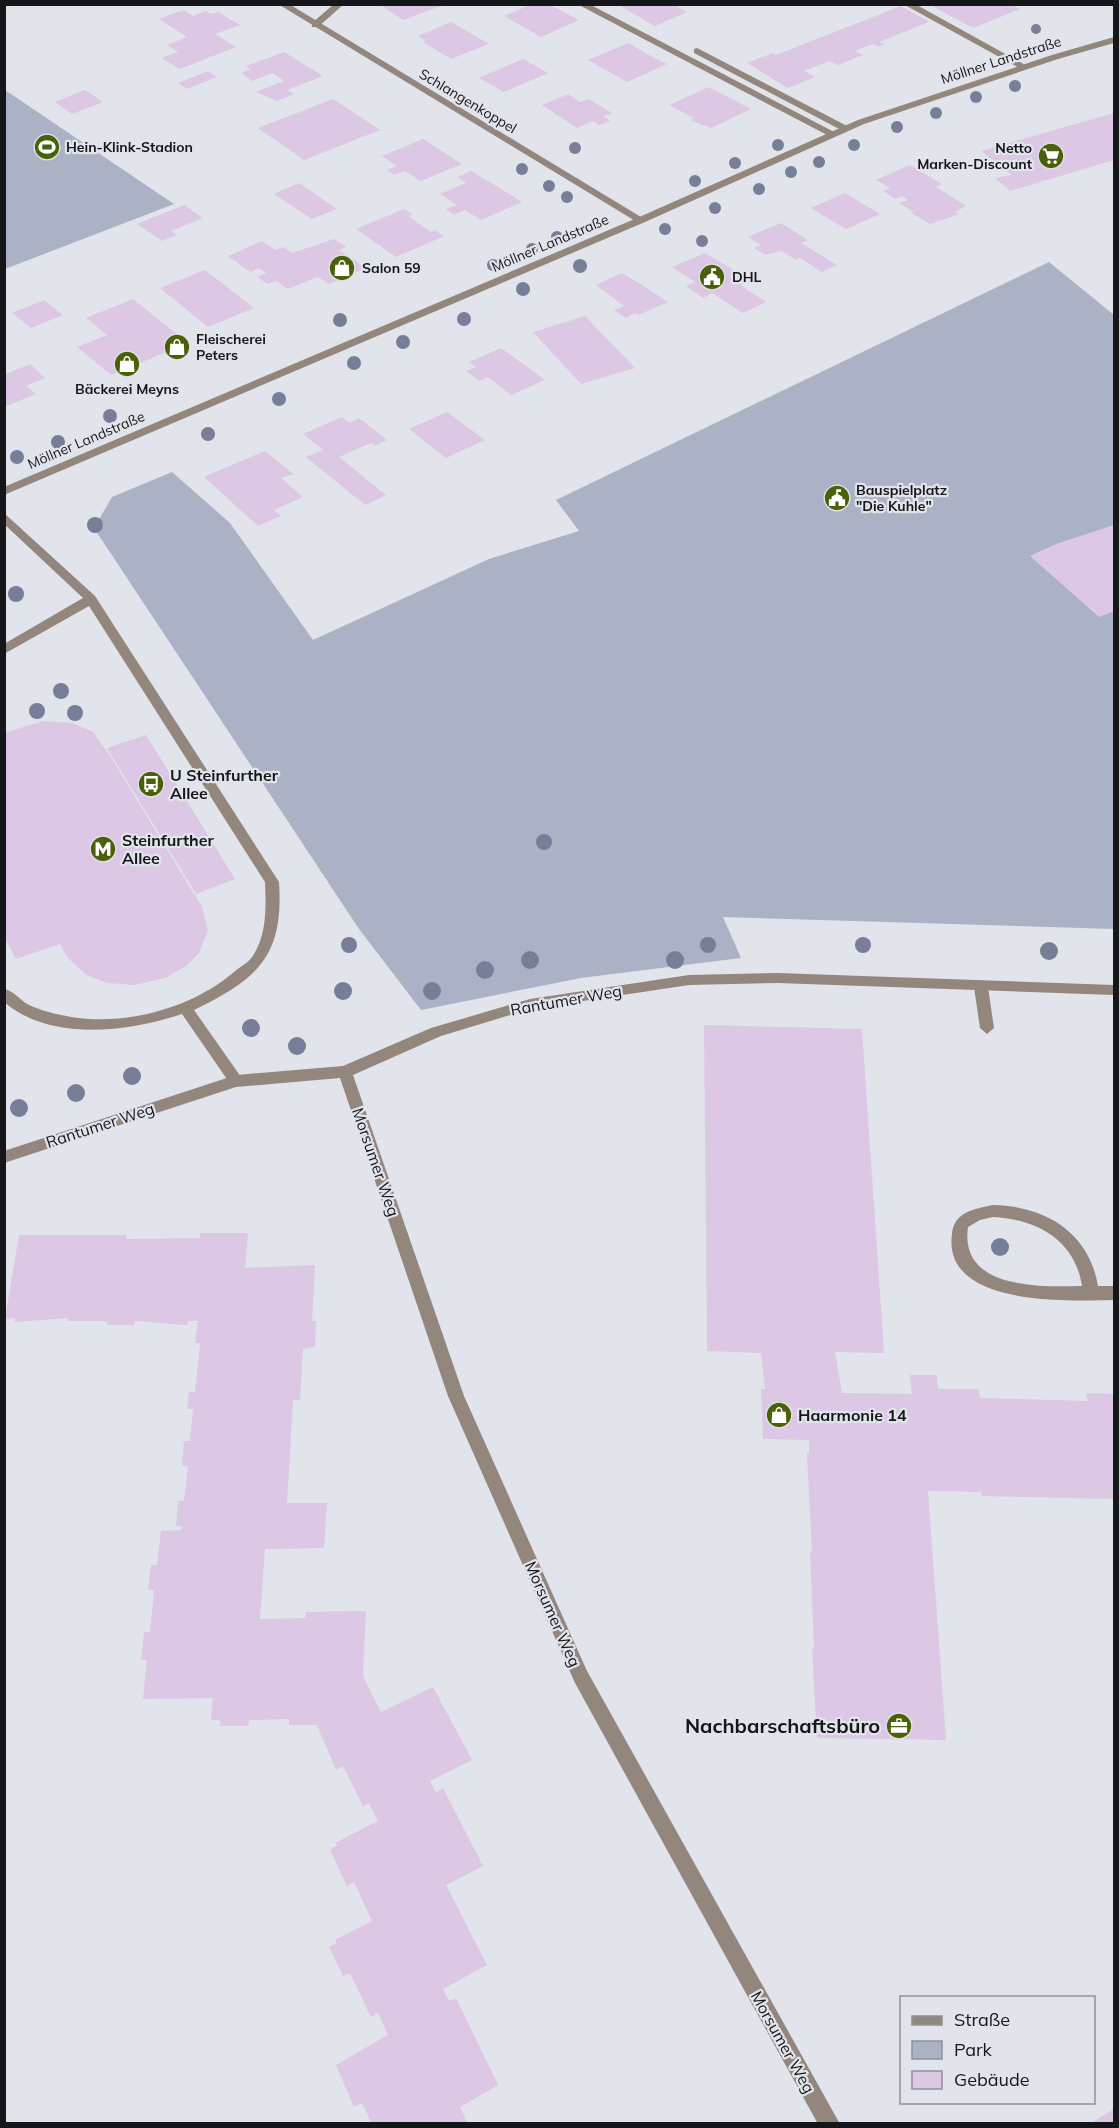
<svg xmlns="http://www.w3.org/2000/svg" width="1119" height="2128" viewBox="0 0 1119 2128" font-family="Mulish,sans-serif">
<rect width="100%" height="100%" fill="#e1e4eb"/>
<!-- green -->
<path fill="#abb2c5" d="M 5,90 L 174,204 L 5,269 Z
M 1049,262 L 1114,315 L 1114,929 L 723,917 L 741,958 L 581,978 L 421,1010 L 359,929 L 94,528 L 112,497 L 172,472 L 230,523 L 313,640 L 489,559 L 579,531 L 556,500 Z"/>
<!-- building -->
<path fill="#dcc7e5" d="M 379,4 L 439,4 L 441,6 L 403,20 Z
M 617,4 L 672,4 L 687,12 L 655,26 Z
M 937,4 L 1010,4 L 1020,9 L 973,28 L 932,6 Z
M 530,5 L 550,5 L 579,20 L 541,37 L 504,16 Z
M 901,6 L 929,22 L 879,42 L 885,44 L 879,47 L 873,44 L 855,51 L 863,55 L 838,65 L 829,61 L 804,71 L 815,77 L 788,88 L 747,63 L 773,53 L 776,55 Z
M 183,10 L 193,16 L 206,11 L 211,14 L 218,12 L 240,25 L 215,34 L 236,47 L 180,69 L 162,58 L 178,52 L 167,45 L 187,37 L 159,19 Z
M 451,22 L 489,44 L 451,59 L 423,42 L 426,41 L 418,36 Z
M 628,43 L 647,54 L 667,64 L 627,82 L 588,60 Z
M 284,52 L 323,76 L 287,90 L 294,94 L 277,101 L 256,92 L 284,81 L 273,73 L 252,81 L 241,73 L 251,69 L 246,66 Z
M 523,59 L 548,73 L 504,92 L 479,78 Z
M 208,71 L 217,77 L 187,89 L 178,83 Z
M 709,87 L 728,97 L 751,109 L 711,128 L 690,120 L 694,118 L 669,105 Z
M 85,90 L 103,102 L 72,114 L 55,102 Z
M 568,94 L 580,102 L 588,99 L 612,113 L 604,116 L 610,121 L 599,125 L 593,121 L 577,128 L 542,105 Z
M 333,99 L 380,130 L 304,160 L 258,128 Z
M 1114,113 L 1114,160 L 1010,191 L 995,178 L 1012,175 L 981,151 Z
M 423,139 L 462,164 L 421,181 L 405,171 L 394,175 L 387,170 L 397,166 L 382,156 Z
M 910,165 L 942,184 L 936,187 L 966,206 L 955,212 L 959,214 L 930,224 L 911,213 L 914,212 L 899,203 L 908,200 L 902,196 L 895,199 L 883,191 L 890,188 L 876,180 Z
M 471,171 L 501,189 L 522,202 L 481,220 L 465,210 L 454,215 L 446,209 L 457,205 L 440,194 L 466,183 L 457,177 Z
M 299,183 L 337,209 L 312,219 L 274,194 Z
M 845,193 L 880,214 L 846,229 L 811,208 Z
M 184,205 L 203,218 L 171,231 L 176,235 L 162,241 L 137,224 Z
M 404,209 L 413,215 L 408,216 L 431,232 L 435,230 L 444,236 L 396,257 L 356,229 Z
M 781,223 L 808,240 L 801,243 L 837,265 L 822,272 L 800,258 L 796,260 L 782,251 L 765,255 L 754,248 L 761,245 L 748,237 Z
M 334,239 L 346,247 L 339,250 L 366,268 L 329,284 L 318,277 L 288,289 L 276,281 L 268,284 L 257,277 L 266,273 L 259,268 L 250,272 L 228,256 L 262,241 L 275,250 L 283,247 L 292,253 Z
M 705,253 L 751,280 L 740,285 L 766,302 L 743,313 L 712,293 L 703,298 L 686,286 L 695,282 L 672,267 Z
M 205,270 L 254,308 L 208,327 L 160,288 Z
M 622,273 L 642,285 L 668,302 L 638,315 L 635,313 L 626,318 L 614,310 L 624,306 L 596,285 Z
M 133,299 L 188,343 L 111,375 L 77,347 L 107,335 L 86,318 Z
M 44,300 L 63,315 L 31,328 L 12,313 Z
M 585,316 L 635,368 L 581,384 L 533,332 Z
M 501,348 L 545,380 L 511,395 L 488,377 L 479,381 L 466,371 L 476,367 L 469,362 Z
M 30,364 L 45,378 L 26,386 L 36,394 L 4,407 L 4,375 Z
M 447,412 L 485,440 L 446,458 L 409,429 Z
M 342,417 L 349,423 L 359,418 L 387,440 L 375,446 L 371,443 L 339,457 L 386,495 L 365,505 L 306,457 L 323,450 L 303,434 Z
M 265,451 L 293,474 L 281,478 L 303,497 L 274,510 L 281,516 L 258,526 L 204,477 Z
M 1114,525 L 1114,611 L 1099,617 L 1030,556 L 1056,544 Z
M 43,721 L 72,723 L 93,732 L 112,759 L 202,907 L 208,930 L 199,953 L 186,966 L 165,978 L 135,985 L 107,983 L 86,975 L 67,957 L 60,944 L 16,959 L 4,936 L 4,733 Z
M 146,735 L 235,879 L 196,894 L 107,748 Z
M 704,1025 L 862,1029 L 884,1353 L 835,1352 L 842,1393 L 912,1394 L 910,1375 L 937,1375 L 938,1389 L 978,1389 L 980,1398 L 1088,1401 L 1086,1393 L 1114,1394 L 1114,1499 L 982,1496 L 981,1492 L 928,1491 L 946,1740 L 817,1738 L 812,1648 L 814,1648 L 810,1552 L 812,1552 L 807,1453 L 809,1453 L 809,1440 L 763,1439 L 761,1389 L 765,1389 L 761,1353 L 707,1351 Z
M 200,1233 L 248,1233 L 245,1268 L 315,1265 L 312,1321 L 316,1321 L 315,1347 L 303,1349 L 300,1400 L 293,1400 L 287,1503 L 327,1503 L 324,1548 L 265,1549 L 260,1619 L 305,1618 L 306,1612 L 366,1611 L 363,1676 L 381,1712 L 433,1687 L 472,1760 L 430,1781 L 436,1793 L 443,1788 L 483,1866 L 446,1885 L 487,1965 L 443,1989 L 449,2001 L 456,1998 L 498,2085 L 460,2107 L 468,2124 L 372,2124 L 362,2103 L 354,2107 L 336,2065 L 388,2035 L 378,2013 L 371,2017 L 350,1973 L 343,1976 L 329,1947 L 337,1943 L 335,1940 L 372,1921 L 354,1882 L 347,1886 L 330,1850 L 337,1845 L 335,1843 L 378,1821 L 369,1803 L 363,1806 L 343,1766 L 336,1770 L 317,1725 L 289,1725 L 289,1719 L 249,1720 L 248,1726 L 220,1726 L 220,1720 L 211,1720 L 213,1698 L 143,1699 L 147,1660 L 141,1660 L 144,1632 L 150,1632 L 154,1590 L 148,1590 L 151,1565 L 157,1565 L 161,1531 L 181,1530 L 182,1526 L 176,1526 L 178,1501 L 184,1501 L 188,1466 L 182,1466 L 184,1441 L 190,1441 L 193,1409 L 187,1409 L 189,1392 L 195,1392 L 200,1343 L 195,1343 L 198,1321 L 188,1321 L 187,1325 L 135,1321 L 134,1325 L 107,1325 L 107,1321 L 68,1321 L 68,1318 L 15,1322 L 15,1318 L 5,1319 L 19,1235 L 126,1235 L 126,1239 L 200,1238 Z
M 1114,2109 L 1114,2124 L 1089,2124 Z"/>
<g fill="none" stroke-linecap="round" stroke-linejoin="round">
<!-- service -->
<path fill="#93867d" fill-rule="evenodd" d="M 334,4 L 344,4 L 318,27 L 312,27 L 312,23 Z
M 577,4 L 589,4 L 838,134 L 829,136 Z
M 903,4 L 915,4 L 1029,67 L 1021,69 Z
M 697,48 L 849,127 L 851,129 L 843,131 L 694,53 L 694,49 Z
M 4,513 L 95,596 L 279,882 C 284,956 258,979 194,1010 L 241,1077 L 244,1081 L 241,1085 L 231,1085 L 182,1014 C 128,1032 51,1042 4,1002 L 4,989 C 14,991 19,999 27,1004 C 41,1011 56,1014 71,1017 C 126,1026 192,1008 234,972 C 241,966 250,962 254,954 C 267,933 266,906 265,882 L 89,606 L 4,654 L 4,644 L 83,598 L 4,524 Z
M 981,982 L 988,987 L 994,1028 L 987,1034 L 980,1028 L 974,987 Z"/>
<!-- minor -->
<path fill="#93867d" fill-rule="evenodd" d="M 278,4 L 289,4 L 646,220 L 637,222 Z
M 778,973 L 1114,985 L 1114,995 L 778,983 L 689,985 L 530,1009 L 441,1036 L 353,1075 L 464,1396 L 587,1671 L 840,2124 L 818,2124 L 575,1683 L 448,1396 L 340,1078 L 236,1087 L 4,1163 L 4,1151 L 236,1075 L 343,1066 L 431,1028 L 530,999 L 689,975 Z
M 993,1205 C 1045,1206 1089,1232 1098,1286 L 1114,1286 L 1114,1300 C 1069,1301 942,1307 952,1234 C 954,1212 974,1209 993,1205 ZM 993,1217 C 1037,1219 1075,1240 1082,1286 C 1039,1287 959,1289 968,1227 L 980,1220 Z"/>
<!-- tertiary -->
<path fill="#93867d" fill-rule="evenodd" d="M 1114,37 L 1114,43 L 1058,59 L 864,124 L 645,222 L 4,495 L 4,487 L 637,218 L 858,120 L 1052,55 Z"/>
</g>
<!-- trees -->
<g fill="#777e98">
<circle cx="1036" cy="29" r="5"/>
<circle cx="1015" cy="86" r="6"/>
<circle cx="976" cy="97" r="6"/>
<circle cx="936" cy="113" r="6"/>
<circle cx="897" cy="127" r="6"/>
<circle cx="778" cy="145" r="6"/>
<circle cx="854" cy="145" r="6"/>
<circle cx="575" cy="148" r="6"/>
<circle cx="819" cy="162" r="6"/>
<circle cx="735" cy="163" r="6"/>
<circle cx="522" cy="169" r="6"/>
<circle cx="791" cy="172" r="6"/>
<circle cx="695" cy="181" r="6"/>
<circle cx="549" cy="186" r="6"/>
<circle cx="759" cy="189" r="6"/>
<circle cx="567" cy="197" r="6"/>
<circle cx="715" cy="208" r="6"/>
<circle cx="665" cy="229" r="6"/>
<circle cx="557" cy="237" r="6"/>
<circle cx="702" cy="241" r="6"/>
<circle cx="532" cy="249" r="6"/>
<circle cx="493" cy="265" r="6"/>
<circle cx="580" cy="266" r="7"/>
<circle cx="523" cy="289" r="7"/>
<circle cx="464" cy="319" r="7"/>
<circle cx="340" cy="320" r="7"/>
<circle cx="403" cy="342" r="7"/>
<circle cx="354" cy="363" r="7"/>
<circle cx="279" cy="399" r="7"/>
<circle cx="110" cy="416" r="7"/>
<circle cx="208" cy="434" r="7"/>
<circle cx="58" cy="442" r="7"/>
<circle cx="17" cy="457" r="7"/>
<circle cx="95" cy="525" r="8"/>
<circle cx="16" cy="594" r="8"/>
<circle cx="61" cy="691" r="8"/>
<circle cx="37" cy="711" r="8"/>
<circle cx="75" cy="713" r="8"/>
<circle cx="544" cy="842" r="8"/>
<circle cx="349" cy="945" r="8"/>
<circle cx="708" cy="945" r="8"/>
<circle cx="863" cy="945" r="8"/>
<circle cx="1049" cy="951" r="9"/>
<circle cx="530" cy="960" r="9"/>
<circle cx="675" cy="960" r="9"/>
<circle cx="485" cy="970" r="9"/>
<circle cx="343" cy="991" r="9"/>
<circle cx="432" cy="991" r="9"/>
<circle cx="251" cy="1028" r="9"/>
<circle cx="297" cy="1046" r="9"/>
<circle cx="132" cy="1076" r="9"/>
<circle cx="76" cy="1093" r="9"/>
<circle cx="19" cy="1108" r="9"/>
<circle cx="1000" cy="1247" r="9"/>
</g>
<!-- icons -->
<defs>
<g id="stadium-disc" transform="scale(1.35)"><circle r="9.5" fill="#4a6009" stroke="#e1e4eb"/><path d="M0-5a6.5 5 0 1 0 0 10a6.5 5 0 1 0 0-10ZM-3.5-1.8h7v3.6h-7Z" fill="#fff"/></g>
<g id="supermarket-disc" transform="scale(1.35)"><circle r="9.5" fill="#4a6009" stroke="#e1e4eb"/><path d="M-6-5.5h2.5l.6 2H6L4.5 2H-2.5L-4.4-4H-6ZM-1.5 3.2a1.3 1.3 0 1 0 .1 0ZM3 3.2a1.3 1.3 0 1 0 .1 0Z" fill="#fff"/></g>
<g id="shop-disc" transform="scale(1.35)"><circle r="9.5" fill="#4a6009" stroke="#e1e4eb"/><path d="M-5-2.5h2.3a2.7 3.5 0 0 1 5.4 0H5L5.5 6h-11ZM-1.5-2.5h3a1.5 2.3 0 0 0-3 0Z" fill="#fff"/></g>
<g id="civic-disc" transform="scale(1.35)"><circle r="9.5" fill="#4a6009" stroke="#e1e4eb"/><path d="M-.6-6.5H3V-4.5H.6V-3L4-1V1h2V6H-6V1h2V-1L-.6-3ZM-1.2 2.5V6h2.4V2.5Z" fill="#fff"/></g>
<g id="bus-disc" transform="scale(1.35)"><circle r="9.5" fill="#4a6009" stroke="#e1e4eb"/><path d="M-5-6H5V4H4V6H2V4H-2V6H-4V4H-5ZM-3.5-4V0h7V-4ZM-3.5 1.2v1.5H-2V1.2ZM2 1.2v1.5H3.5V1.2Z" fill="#fff"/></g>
<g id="metro-disc" transform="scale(1.35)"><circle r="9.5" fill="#4a6009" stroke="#e1e4eb"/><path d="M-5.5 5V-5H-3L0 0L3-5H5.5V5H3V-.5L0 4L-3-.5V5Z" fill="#fff"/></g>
<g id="office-disc" transform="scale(1.35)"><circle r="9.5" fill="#4a6009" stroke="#e1e4eb"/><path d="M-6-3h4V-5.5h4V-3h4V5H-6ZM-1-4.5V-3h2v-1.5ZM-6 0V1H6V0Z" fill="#fff"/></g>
</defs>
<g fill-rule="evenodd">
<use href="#stadium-disc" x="47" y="147"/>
<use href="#supermarket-disc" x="1051" y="156"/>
<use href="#shop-disc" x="342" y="268"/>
<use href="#civic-disc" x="712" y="277"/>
<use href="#shop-disc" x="177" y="347"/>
<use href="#shop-disc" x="127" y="364"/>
<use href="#civic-disc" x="837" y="498"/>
<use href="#bus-disc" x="151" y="784"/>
<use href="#metro-disc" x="103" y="849"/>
<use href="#shop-disc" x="779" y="1415"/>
<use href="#office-disc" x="899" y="1726"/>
</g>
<g text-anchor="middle" stroke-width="4.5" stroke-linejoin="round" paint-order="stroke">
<!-- far-street labels -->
<g font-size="14" fill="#151619" stroke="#e1e4eb">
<text transform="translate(1001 60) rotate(-18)" y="5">Möllner Landstraße</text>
<text transform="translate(468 101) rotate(31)" y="5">Schlangenkoppel</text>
<text transform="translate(550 243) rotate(-23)" y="5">Möllner Landstraße</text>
<text transform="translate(86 440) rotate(-23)" y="5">Möllner Landstraße</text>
</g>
<!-- far-poi labels -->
<g font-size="14" font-weight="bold" fill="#151619" stroke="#e1e4eb" text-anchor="start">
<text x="66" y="152">Hein-Klink-Stadion</text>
<text x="1032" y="153" text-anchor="end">Netto<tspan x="1032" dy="16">Marken-Discount</tspan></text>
<text x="362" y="273">Salon 59</text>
<text x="732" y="282">DHL</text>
<text x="196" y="344">Fleischerei<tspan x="196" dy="16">Peters</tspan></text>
<text x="127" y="394" text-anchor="middle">Bäckerei Meyns</text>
<text x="856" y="495">Bauspielplatz<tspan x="856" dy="16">"Die Kuhle"</tspan></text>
</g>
<!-- poi labels -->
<g font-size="16" font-weight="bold" fill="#151619" stroke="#e1e4eb" text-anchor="start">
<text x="170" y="781">U Steinfurther<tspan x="170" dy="18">Allee</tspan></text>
<text x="122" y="846">Steinfurther<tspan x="122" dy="18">Allee</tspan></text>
<text x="798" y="1421">Haarmonie 14</text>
</g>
<!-- street labels -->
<g font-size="16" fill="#151619" stroke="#e1e4eb">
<text transform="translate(566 1000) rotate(-10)" y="6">Rantumer Weg</text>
<text transform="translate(100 1125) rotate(-18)" y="6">Rantumer Weg</text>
<text transform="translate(376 1162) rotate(71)" y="6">Morsumer Weg</text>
<text transform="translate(553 1614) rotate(66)" y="6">Morsumer Weg</text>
<text transform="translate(783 2042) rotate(61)" y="6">Morsumer Weg</text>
</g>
<!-- near-poi labels -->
<g font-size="20" font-weight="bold" fill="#151619" stroke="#e1e4eb" text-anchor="end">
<text x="880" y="1733">Nachbarschaftsbüro</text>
</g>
</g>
<!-- border -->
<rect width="1119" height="2128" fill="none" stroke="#151619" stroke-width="12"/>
<!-- legend -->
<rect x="900" y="1996" width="195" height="108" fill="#e1e4eb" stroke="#8f9297" stroke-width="1.5"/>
<rect x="912" y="2016" width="30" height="9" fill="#93867d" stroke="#8f9297" stroke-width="1.5"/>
<text x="954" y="2026" font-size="18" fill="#151619">Straße</text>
<rect x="912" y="2041" width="30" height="18" fill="#abb2c5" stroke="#8f9297" stroke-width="1.5"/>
<text x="954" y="2056" font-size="18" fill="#151619">Park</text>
<rect x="912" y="2071" width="30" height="18" fill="#dcc7e5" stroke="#8f9297" stroke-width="1.5"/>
<text x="954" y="2086" font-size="18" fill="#151619">Gebäude</text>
</svg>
